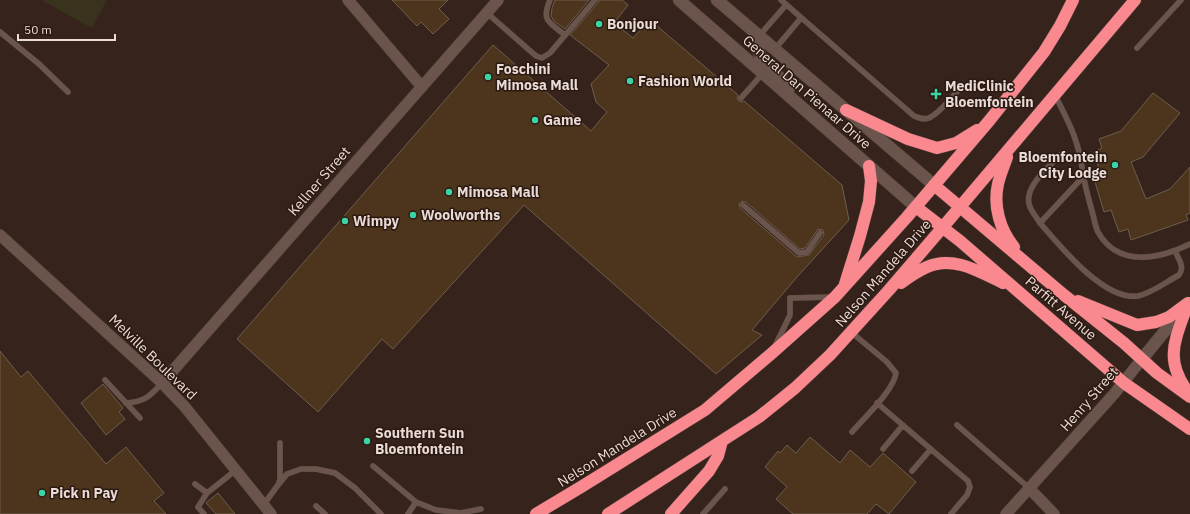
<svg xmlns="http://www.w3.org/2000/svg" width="1190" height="514" viewBox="0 0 1190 514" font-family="'IBM Plex Sans',sans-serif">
<rect width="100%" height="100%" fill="#36231b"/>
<!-- green -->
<path fill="#39321d" d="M 41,0 L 107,0 L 92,28 Z"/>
<!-- building -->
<path fill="#4c351c" stroke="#6e5e4d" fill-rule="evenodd" d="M 392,0 L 448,0 L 439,9 L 449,19 L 433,34 L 421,22 L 417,26 Z
M 555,0 L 589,0 L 565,29 L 554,21 L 551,16 L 552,8 Z
M 599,0 L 622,0 L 628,5 L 614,23 L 633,38 L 650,20 L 738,95 L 737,99 L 739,101 L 742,102 L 744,101 L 842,185 L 849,220 L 797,277 L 752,330 L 762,335 L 716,374 L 524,205 L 393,349 L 382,339 L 318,412 L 237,339 L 493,45 L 591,131 L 607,112 L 596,102 L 591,84 L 609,65 L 570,35 L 598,3 ZM 742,201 L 746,202 L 800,249 L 805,248 L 818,229 L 823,230 L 824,235 L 809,255 L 797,257 L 740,208 L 739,204 Z
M 1153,93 L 1180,113 L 1143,157 L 1131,162 L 1146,199 L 1170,189 L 1190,167 L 1190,213 L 1186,215 L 1188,220 L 1131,240 L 1128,229 L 1119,232 L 1111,210 L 1104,212 L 1095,182 L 1102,179 L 1094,152 L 1102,148 L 1099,139 L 1121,131 Z
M 0,351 L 21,377 L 28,371 L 106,464 L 126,447 L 164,493 L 154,501 L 166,514 L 0,514 Z
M 103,384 L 123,408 L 119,412 L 125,419 L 106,435 L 81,403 Z
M 810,437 L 840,463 L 850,450 L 870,467 L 883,453 L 916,482 L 889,514 L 876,504 L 867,514 L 793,514 L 776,499 L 787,487 L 765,467 L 778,451 L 780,453 L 787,445 L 796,453 Z
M 218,493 L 235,514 L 216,514 L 206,503 Z"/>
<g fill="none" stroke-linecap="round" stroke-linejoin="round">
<!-- lane casing -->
<g stroke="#4e3e37" stroke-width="6">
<path id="lane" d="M 550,0 C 541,21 549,22 565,35
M 781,0 L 914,116 C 919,118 924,120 929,118 C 940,113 953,96 961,87
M 487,13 L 536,56 L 542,58 L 550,53 L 595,0
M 0,32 L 39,64 L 68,92
M 759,36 L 786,5
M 1137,48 L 1181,0
M 775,49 L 801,18
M 1055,95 C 1065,115 1076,135 1080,157 C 1082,164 1082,172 1084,179 C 1086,190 1089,200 1092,211 C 1094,218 1095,226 1098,232 C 1118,268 1160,259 1190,244
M 741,98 L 763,73
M 1083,177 L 1040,223 C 1060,246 1104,301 1138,296 C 1152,293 1166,282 1179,275 C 1185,267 1179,260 1175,251
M 743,205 L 799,253 L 807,252 L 820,233
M 1040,223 C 1037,218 1032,212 1030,207 C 1022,188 1049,167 1060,155
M 851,332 L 887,362 L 896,373 C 894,390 864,418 852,432
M 775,346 L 790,315 L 790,298 L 832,297
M 105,380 L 140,418
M 126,403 C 145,402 150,396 162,383
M 877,403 L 968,481 L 970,487 L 967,495 L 951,514
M 957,425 L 1029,488
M 883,449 L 903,425
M 373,466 L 416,502 L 436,510 L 461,513 L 481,509
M 912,471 L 931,449
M 195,484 L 207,493 L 236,470
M 278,485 L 287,474 L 301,469 L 316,469 L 335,473 L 355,488 L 381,514
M 264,504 L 278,485 L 280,480 L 280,443
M 316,506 L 325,514
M 204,514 L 198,507 L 207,493
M 408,514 L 416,502
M 703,514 L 725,489"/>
</g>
<!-- street casing -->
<g stroke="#4e3e37" stroke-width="12">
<path id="street" d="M 348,0 L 422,87
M 0,235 L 162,383 L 185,407 L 271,514
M 162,383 L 498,0
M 1029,488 L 1054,514
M 1006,514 L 1114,394 L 1142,359"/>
</g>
<!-- secondary casing -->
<g stroke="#4e3e37" stroke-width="13">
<path id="secondary" d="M 679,0 L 916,207
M 717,0 L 934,185
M 761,38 L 758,49 L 761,57 L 789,88
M 1142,359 L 1183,309"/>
</g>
<!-- highway casing -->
<g stroke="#4e3e37" stroke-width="13">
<path id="highway" d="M 846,110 L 908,139 L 937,148 L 956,143 L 977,130
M 1007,157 C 1004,166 1000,175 998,184 C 993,206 1000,230 1014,247
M 934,185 L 1064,295 L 1124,343 L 1157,373 L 1190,397
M 916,207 L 960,241 L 1124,383 L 1190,429
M 901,283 C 909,277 918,271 927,267 C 953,255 980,272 1003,283
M 845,284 L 860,236 L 869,202 L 871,181 L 869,166
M 1078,301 L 1137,325 L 1156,322 L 1169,317 L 1188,303
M 1188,303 C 1176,339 1163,358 1188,392
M 536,514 L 581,487 L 705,410 L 771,354 L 835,297 L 907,217 L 989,121 L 1044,52 L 1060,26 L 1073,0
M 608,514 L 759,417 L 795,388 L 830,355 L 889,290 L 943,227 L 1135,0
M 671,514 L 709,471 L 718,456 L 722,441"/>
</g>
<!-- lane -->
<use href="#lane" stroke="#6a544b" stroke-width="5.5"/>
<!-- street -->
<use href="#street" stroke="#6a544b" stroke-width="11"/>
<!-- secondary -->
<use href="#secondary" stroke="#6a544b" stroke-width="12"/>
<!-- highway -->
<use href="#highway" stroke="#f9888f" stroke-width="12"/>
</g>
<!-- markers -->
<g fill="#3ad4a5" stroke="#2c1912" stroke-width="1.5">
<circle cx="599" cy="24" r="4"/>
<circle cx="488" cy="77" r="4"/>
<circle cx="630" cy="81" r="4"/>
<path d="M934 88h4v4h4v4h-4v4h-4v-4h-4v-4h4z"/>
<circle cx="535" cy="120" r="4"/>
<circle cx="1115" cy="165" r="4"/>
<circle cx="449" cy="192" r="4"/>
<circle cx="413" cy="215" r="4"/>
<circle cx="345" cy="221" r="4"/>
<circle cx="367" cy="441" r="4"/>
<circle cx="42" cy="493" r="4"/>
</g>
<g text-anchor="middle" stroke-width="3" stroke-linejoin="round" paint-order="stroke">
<!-- poi labels -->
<g font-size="14" font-weight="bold" fill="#e9dbd6" stroke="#2c1912" text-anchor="start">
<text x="607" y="29">Bonjour</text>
<text x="496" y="74">Foschini<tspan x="496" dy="16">Mimosa Mall</tspan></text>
<text x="638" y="86">Fashion World</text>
<text x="945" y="91">MediClinic<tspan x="945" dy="16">Bloemfontein</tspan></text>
<text x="543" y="125">Game</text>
<text x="1107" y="162" text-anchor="end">Bloemfontein<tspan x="1107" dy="16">City Lodge</tspan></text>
<text x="457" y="197">Mimosa Mall</text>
<text x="421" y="220">Woolworths</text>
<text x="353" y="226">Wimpy</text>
<text x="375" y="438">Southern Sun<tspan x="375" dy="16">Bloemfontein</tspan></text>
<text x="50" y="498">Pick n Pay</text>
</g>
<!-- street labels -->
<g font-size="14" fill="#e9dbd6" stroke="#2c1912">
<text transform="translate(807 92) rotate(41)" y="5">General Dan Pienaar Drive</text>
<text transform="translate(319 181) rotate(-49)" y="5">Kellner Street</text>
<text transform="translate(883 273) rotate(-49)" y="5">Nelson Mandela Drive</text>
<text transform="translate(1061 308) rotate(41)" y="5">Parfitt Avenue</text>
<text transform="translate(153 357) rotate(44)" y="5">Melville Boulevard</text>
<text transform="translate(1089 399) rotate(-49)" y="5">Henry Street</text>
<text transform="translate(617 447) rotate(-32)" y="5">Nelson Mandela Drive</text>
</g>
</g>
<!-- scale -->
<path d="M18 34v6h97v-6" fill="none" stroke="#e9dbd6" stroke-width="2"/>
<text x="24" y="34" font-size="12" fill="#e9dbd6" stroke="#2c1912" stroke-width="3" paint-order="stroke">50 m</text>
</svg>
